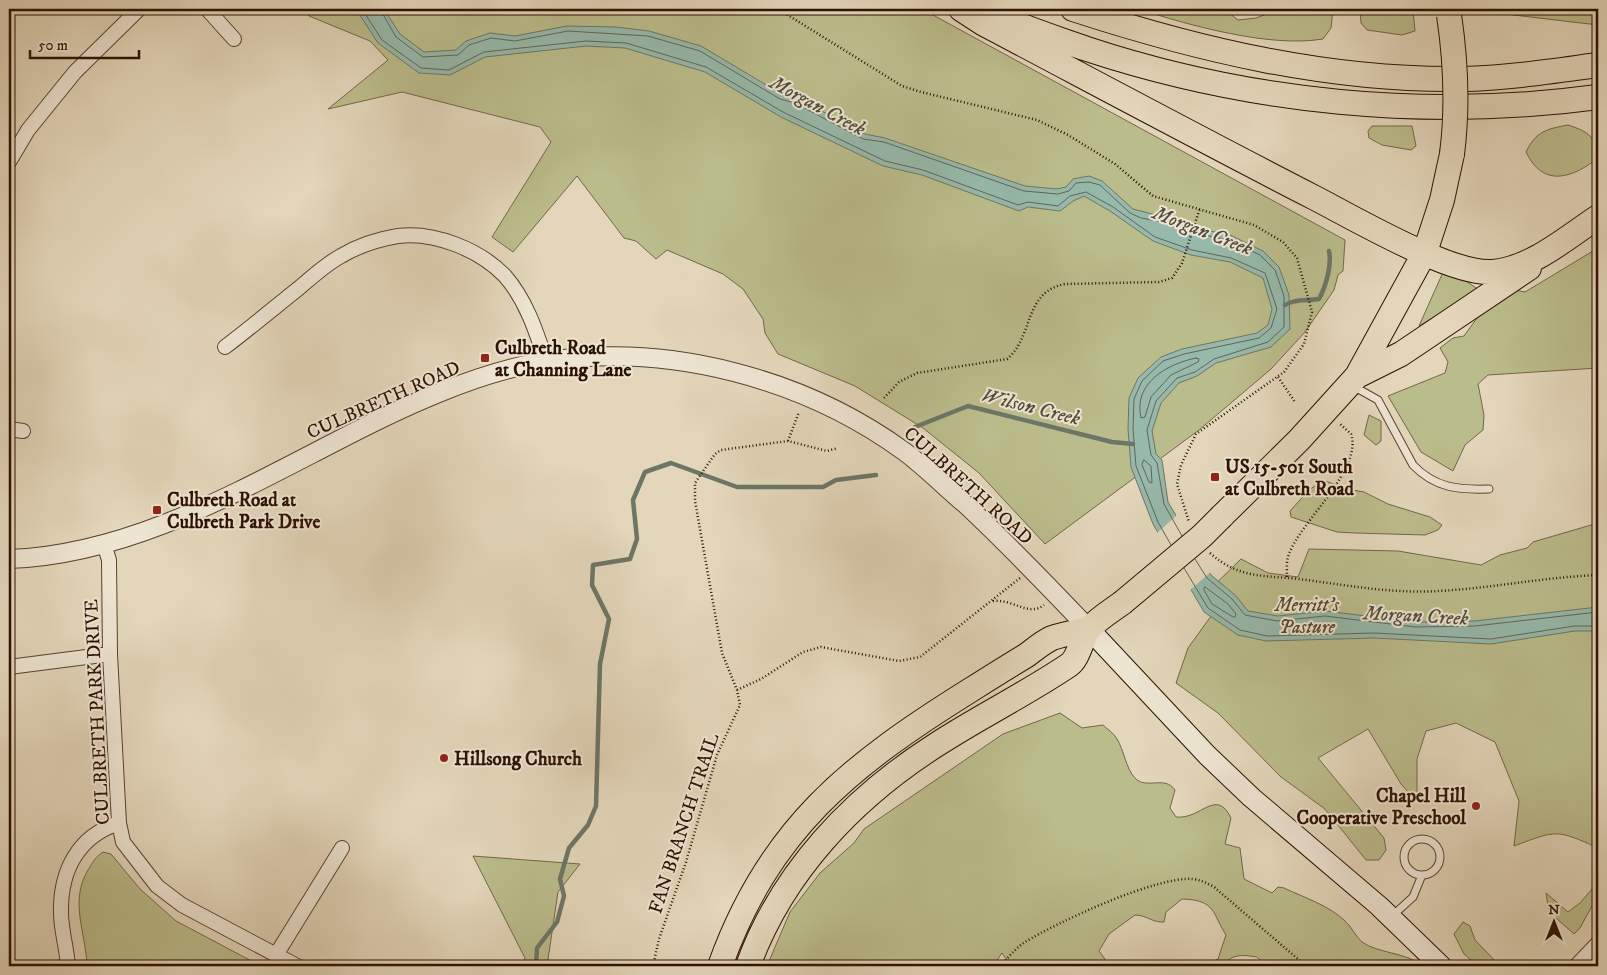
<svg xmlns="http://www.w3.org/2000/svg" width="1607" height="975" viewBox="0 0 1607 975" font-family="'IM FELL DW Pica',serif">
<rect width="100%" height="100%" fill="#e3d6ba"/>
<filter id="stains"><feTurbulence type="fractalNoise" baseFrequency=".004" numOctaves="4"/><feColorMatrix values="0 0 0 0 .2 0 0 0 0 .09 0 0 0 0 .02 0 0 0 .5 -.17"/></filter>
<radialGradient id="worn" r=".72"><stop offset=".6" stop-color="#630" stop-opacity="0"/><stop offset="1" stop-color="#630" stop-opacity=".3"/></radialGradient>
<!-- green -->
<path fill="#bbbc8b" stroke="#746646" d="M 303,9 L 922,9 L 1345,240 L 1343,271 L 1338,275 L 1334,290 L 1305,332 L 1271,369 L 1199,430 L 1045,544 L 979,473 L 923,428 L 855,386 L 778,354 L 765,333 L 763,319 L 743,289 L 723,274 L 667,250 L 656,259 L 636,241 L 624,238 L 577,176 L 513,252 L 492,237 L 551,142 L 540,127 L 402,92 L 328,109 L 388,60 L 370,41 L 309,16 Z
M 1138,9 L 1224,9 L 1238,20 L 1256,18 L 1269,13 L 1269,9 L 1333,9 L 1331,28 L 1323,39 C 1269,48 1189,25 1138,9 Z
M 1360,9 L 1413,9 L 1415,31 L 1402,35 L 1367,30 L 1361,23 Z
M 1502,9 L 1598,9 L 1598,25 L 1505,14 Z
M 1568,125 C 1589,132 1596,136 1597,159 C 1570,179 1543,187 1526,152 C 1536,131 1547,129 1568,125 Z
M 1372,126 L 1412,126 L 1416,146 L 1411,150 L 1382,145 L 1369,138 L 1368,131 Z
M 1598,248 L 1598,368 L 1488,375 L 1478,384 L 1484,415 L 1483,430 L 1465,445 L 1453,471 L 1421,452 L 1388,396 L 1445,373 L 1448,362 L 1440,348 L 1453,338 L 1464,336 L 1477,318 L 1514,290 L 1525,292 Z
M 1447,268 L 1479,290 L 1419,326 L 1444,270 Z
M 1369,415 L 1381,421 L 1381,441 L 1376,445 L 1364,435 Z
M 1323,480 L 1347,489 L 1364,492 L 1388,504 L 1430,517 L 1442,525 L 1438,530 L 1425,535 L 1355,533 L 1337,532 L 1291,517 L 1290,511 L 1309,490 Z
M 1598,523 L 1598,848 C 1556,829 1557,830 1514,846 L 1519,801 L 1495,742 L 1456,723 L 1426,731 L 1417,759 L 1417,802 L 1401,784 L 1368,729 L 1318,758 L 1384,838 L 1386,850 L 1379,860 L 1366,860 L 1325,809 L 1281,777 L 1218,713 L 1176,683 L 1188,648 L 1214,612 L 1198,601 L 1241,559 L 1268,573 L 1298,577 L 1309,549 L 1398,551 L 1481,565 L 1500,555 L 1527,548 L 1533,542 Z
M 1060,713 L 1082,728 L 1103,725 C 1108,730 1114,733 1117,739 C 1124,750 1126,769 1135,778 C 1146,790 1165,775 1175,790 L 1170,808 L 1176,817 C 1201,820 1216,787 1231,818 L 1225,844 L 1240,848 L 1244,879 L 1272,893 L 1278,887 L 1284,888 C 1303,897 1330,906 1345,921 C 1352,927 1355,936 1362,942 C 1377,953 1407,953 1419,964 L 1419,966 L 1266,966 L 1257,957 C 1243,955 1232,953 1223,966 L 1202,966 L 1218,959 L 1226,935 C 1212,913 1216,900 1182,899 L 1166,912 L 1164,922 C 1153,923 1146,915 1135,915 L 1109,934 L 1099,951 L 1110,966 L 1011,966 L 1002,953 L 993,966 L 767,966 L 790,912 L 820,873 L 854,843 L 864,829 L 1003,734 Z
M 103,852 L 111,854 L 140,889 L 176,921 L 261,966 L 87,966 C 86,933 69,901 88,870 C 93,862 96,856 103,852 Z
M 473,856 L 580,864 L 558,892 L 547,966 L 522,966 L 525,958 Z
M 1598,882 L 1598,895 L 1580,928 L 1574,934 L 1549,912 L 1546,893 L 1568,912 L 1580,903 Z
M 1463,922 L 1470,926 L 1475,940 L 1500,966 L 1478,966 L 1464,954 L 1454,934 Z"/>
<!-- water -->
<path fill="#96b9ab" stroke="#6c7667" d="M 356,9 L 385,11 L 400,34 L 424,52 L 456,50 L 466,41 L 490,33 L 515,36 L 567,26 L 616,27 L 649,31 L 701,46 L 783,95 L 797,98 L 865,134 L 885,138 L 1025,186 L 1057,189 L 1066,187 L 1073,179 L 1089,176 L 1102,181 L 1133,209 L 1164,217 L 1185,226 L 1230,235 L 1263,251 L 1279,267 L 1289,295 L 1290,329 L 1271,347 L 1216,363 L 1197,376 L 1179,383 L 1161,403 L 1152,431 L 1156,454 L 1162,460 L 1168,502 L 1211,575 L 1236,596 L 1248,611 L 1278,616 L 1325,611 L 1416,622 L 1475,621 L 1598,607 L 1598,631 L 1575,631 L 1491,644 L 1374,638 L 1266,641 L 1238,635 L 1204,612 L 1153,524 L 1131,467 L 1128,429 L 1129,398 L 1138,378 L 1161,357 L 1182,349 L 1257,333 L 1268,325 L 1272,309 L 1263,278 L 1230,262 L 1191,255 L 1153,241 L 1110,211 L 1084,196 L 1073,201 L 1060,211 L 1028,207 L 1019,211 L 922,175 L 883,166 L 781,117 L 705,72 L 625,48 L 586,46 L 485,57 L 450,75 L 419,73 L 378,43 Z"/>
<!-- pier -->
<path fill="#e3d6ba" d="M 1178,514 L 1212,571 L 1189,591 L 1156,534 Z"/>
<g fill="none" stroke-linecap="round" stroke-linejoin="round">
<!-- shore -->
<path stroke="#626556" stroke-width="1" d="M 362,9 L 382,40 L 421,68 L 449,70 L 484,52 L 586,41 L 626,43 L 706,67 L 783,112 L 885,161 L 923,170 L 1018,205 L 1028,202 L 1058,206 L 1070,196 L 1086,192 L 1113,207 L 1155,237 L 1192,250 L 1231,258 L 1265,273 L 1277,309 L 1271,328 L 1259,338 L 1184,354 L 1163,361 L 1142,381 L 1134,399 L 1133,429 L 1136,466 L 1158,522 L 1171,545
M 380,9 L 396,37 L 423,57 L 458,55 L 469,45 L 491,38 L 515,41 L 568,31 L 648,36 L 700,51 L 780,99 L 795,103 L 863,139 L 884,142 L 1024,191 L 1058,194 L 1069,191 L 1076,183 L 1089,182 L 1100,185 L 1130,213 L 1141,218 L 1163,222 L 1184,231 L 1229,240 L 1260,255 L 1275,270 L 1284,296 L 1284,327 L 1268,342 L 1214,359 L 1195,372 L 1177,378 L 1156,401 L 1147,430 L 1151,455 L 1157,463 L 1164,504 L 1182,536
M 1196,358 L 1199,359 L 1198,362 L 1171,375 L 1151,397 L 1145,417 L 1141,418 C 1133,383 1167,364 1196,358 Z
M 1144,460 L 1151,466 L 1152,483 L 1149,482 L 1142,465 Z
M 1195,559 L 1207,578 L 1232,599 L 1245,615 L 1277,621 L 1325,616 L 1415,627 L 1475,626 L 1598,612
M 1184,568 L 1208,608 L 1240,630 L 1267,636 L 1374,633 L 1491,639 L 1574,626 L 1598,626
M 1205,587 L 1228,604 L 1236,614 L 1235,617 L 1233,617 L 1212,604 L 1204,590 Z"/>
<!-- stream -->
<path stroke="#6c7667" stroke-width="4.5" d="M 1285,305 C 1294,299 1307,301 1319,299 C 1326,286 1332,265 1329,251
M 915,427 L 968,406 L 1112,442 L 1133,444
M 536,966 L 537,948 L 557,922 L 564,896 L 560,879 L 569,848 L 588,825 L 596,806 L 600,664 L 609,619 L 592,585 L 593,565 L 630,559 L 637,539 L 633,500 L 645,472 L 671,463 L 737,487 L 823,487 L 836,480 L 876,475"/>
<!-- service casing -->
<g stroke="#5a4230" stroke-width="9">
<path id="service" d="M 1353,386 L 1378,400 L 1413,465 C 1435,488 1458,490 1489,489
M1404 857a18 18 0 1 1 36 0a18 18 0 1 1-36 0Z
M 1391,917 L 1413,897 L 1422,875"/>
</g>
<!-- minor casing -->
<g stroke="#5a4230" stroke-width="16">
<path id="minor" d="M 207,9 L 234,39
M 9,162 L 28,130 L 75,72 L 139,9
M 225,347 C 250,328 274,308 299,288 C 312,277 326,264 341,256 C 358,246 379,239 398,236 C 434,231 480,250 505,276 C 526,300 536,331 546,361
M 9,429 L 23,431
M 104,544 L 109,560 L 110,654 L 119,823 L 123,842 L 157,886 L 182,905 L 297,966
M 9,667 L 110,654
M 276,955 L 342,848
M 68,966 C 67,949 61,930 61,913 C 60,871 78,836 119,823
M 1576,966 L 1598,943"/>
</g>
<!-- tertiary casing -->
<g stroke="#5a4230" stroke-width="20">
<path id="tertiary" d="M 9,559 C 125,555 232,495 333,443 C 396,410 477,371 548,361 C 671,343 805,379 905,452 C 926,468 945,487 965,504 C 1008,544 1049,587 1089,629"/>
</g>
<!-- secondary casing -->
<g stroke="#2d1102" stroke-width="22">
<path id="secondary" d="M 1089,629 L 1207,755 L 1251,797 L 1379,906 L 1441,966"/>
</g>
<!-- trunk casing -->
<g stroke="#2d1102" stroke-width="26">
<path id="trunk" d="M 961,9 L 984,24 C 1094,82 1204,141 1315,198 C 1354,218 1451,275 1492,272 C 1531,269 1566,238 1598,217
M 1073,9 C 1199,50 1329,81 1463,79 C 1508,78 1553,71 1598,65
M 985,10 C 1017,26 1053,37 1087,49 C 1251,103 1427,120 1598,97
M 1357,376 L 1401,354 L 1529,268
M 1222,516 L 1299,440 L 1357,376 L 1425,252 L 1442,200 L 1452,154
M 720,966 C 769,829 849,766 969,691 C 988,679 1007,667 1027,655 C 1035,649 1043,642 1052,638 C 1063,634 1077,632 1089,629
M 748,966 C 782,872 853,798 936,745 C 979,717 1026,694 1069,665 C 1079,658 1081,639 1089,629 C 1098,619 1111,611 1122,603"/>
</g>
<!-- path -->
<path stroke="#2d1102" stroke-width="2.5" stroke-dasharray="1 2.5" stroke-linecap="butt" d="M 535,9 C 556,13 582,15 603,9
M 778,9 L 902,86 L 921,92 L 1037,120 L 1068,135 L 1115,164 L 1153,196 L 1254,225 L 1283,242 L 1297,258 L 1312,312 L 1304,344 L 1284,372 L 1196,434 L 1181,465 L 1177,484 L 1189,522
M 1278,377 L 1295,402
M 884,398 L 899,382 L 917,373 L 1007,359 C 1034,337 1023,292 1065,284 L 1159,282 L 1172,278 L 1182,263 L 1200,208
M 788,441 L 799,412
M 1210,553 C 1239,579 1264,575 1299,579 C 1346,585 1392,594 1439,591 C 1493,588 1545,577 1598,575
M 1287,577 C 1287,570 1286,561 1289,554 C 1301,521 1363,469 1351,434 L 1340,424
M 993,601 C 1014,599 1028,617 1044,605
M 737,690 L 761,679 L 803,652 L 821,647 L 899,661 L 920,657 L 1020,578
M 653,966 L 659,939 L 686,862 L 717,755 L 740,705 L 737,690 L 722,653 L 695,501 L 695,483 L 715,454 L 721,450 L 788,441 L 827,451 L 838,448
M 1001,966 C 1008,957 1015,949 1025,942 C 1058,922 1156,876 1193,879 C 1201,880 1207,883 1214,887 L 1306,966"/>
<!-- service -->
<use href="#service" stroke="#ede4d2" stroke-width="7"/>
<!-- minor -->
<use href="#minor" stroke="#ede4d2" stroke-width="14"/>
<!-- tertiary -->
<use href="#tertiary" stroke="#ede4d2" stroke-width="18"/>
<!-- secondary -->
<use href="#secondary" stroke="#ede4d2" stroke-width="20"/>
<!-- trunk -->
<use href="#trunk" stroke="#e3d6ba" stroke-width="24"/>
<!-- trunk-bridge casing -->
<g stroke="#2d1102" stroke-width="26" stroke-linecap="butt">
<path id="trunk-bridge" d="M 1449,15 C 1456,62 1458,107 1452,154
M 1122,603 L 1202,536 L 1222,516"/>
</g>
<!-- trunk-bridge -->
<use href="#trunk-bridge" stroke="#e3d6ba" stroke-width="24"/>
</g>
<!-- markers -->
<g fill="#8f2418" stroke="#ede4d2" stroke-width="2">
<rect x="480" y="353" width="10" height="10" rx="2.5"/>
<rect x="1210" y="472" width="10" height="10" rx="2.5"/>
<rect x="152" y="505" width="10" height="10" rx="2.5"/>
<circle cx="444" cy="758" r="5"/>
<circle cx="1476" cy="806" r="5"/>
</g>
<g text-anchor="middle" stroke-width="4" stroke-linejoin="round" paint-order="stroke">
<!-- poi labels -->
<g font-size="19" font-weight="bold" fill="#2d1102" stroke="#ede4d2" text-anchor="start">
<text x="495" y="354">Culbreth Road<tspan x="495" dy="22">at Channing Lane</tspan></text>
<text x="1225" y="473">US 15-501 South<tspan x="1225" dy="22">at Culbreth Road</tspan></text>
<text x="167" y="506">Culbreth Road at<tspan x="167" dy="22">Culbreth Park Drive</tspan></text>
<text x="454" y="765">Hillsong Church</text>
<text x="1466" y="802" text-anchor="end">Chapel Hill<tspan x="1466" dy="22">Cooperative Preschool</tspan></text>
</g>
<!-- street labels -->
<g font-size="19" fill="#2d1102" stroke="#ede4d2">
<text transform="translate(383 399) rotate(-24)" y="7">CULBRETH ROAD</text>
<text transform="translate(969 485) rotate(42)" y="7">CULBRETH ROAD</text>
<text transform="translate(96 712) rotate(-93)" y="7">CULBRETH PARK DRIVE</text>
<text transform="translate(683 823) rotate(-72)" y="7">FAN BRANCH TRAIL</text>
</g>
<!-- park labels -->
<g font-size="19" font-style="italic" fill="#58442b" stroke="#ede4d2">
<text x="1307" y="611">Merritt's<tspan x="1307" dy="22">Pasture</tspan></text>
</g>
<!-- water labels -->
<g font-size="20" font-style="italic" fill="#524c3d" stroke="#ede4d2">
<text transform="translate(818 105) rotate(28)" y="7">Morgan Creek</text>
<text transform="translate(1203 230) rotate(21)" y="7">Morgan Creek</text>
<text transform="translate(1031 406) rotate(14)" y="7">Wilson Creek</text>
<text transform="translate(1416 615) rotate(3)" y="7">Morgan Creek</text>
</g>
</g>
<!-- margin -->
<rect width="1607" height="975" fill="none" stroke="#e3d6ba" stroke-width="30"/>
<rect x="10" y="10" width="1587" height="955" fill="none" stroke="#2d1102" stroke-width="2.5"/>
<rect x="15" y="15" width="1577" height="945" fill="none" stroke="#2d1102"/>
<!-- north arrow -->
<g transform="translate(1554 922)" stroke="#ede4d2" stroke-width="4" paint-order="stroke">
<path d="M0-4L9 19L0 12L-9 19Z" fill="#2d1102"/>
<text y="-8" font-size="14" font-weight="bold" text-anchor="middle" fill="#2d1102">N</text>
</g>
<!-- scale -->
<path d="M30 50v8h109v-8" fill="none" stroke="#2d1102" stroke-width="2.5"/>
<text x="38" y="50" font-size="15" fill="#2d1102" stroke="#ede4d2" stroke-width="4" paint-order="stroke">50 m</text>
<rect width="100%" height="100%" filter="url(#stains)"/>
<rect width="100%" height="100%" fill="url(#worn)"/>
</svg>
